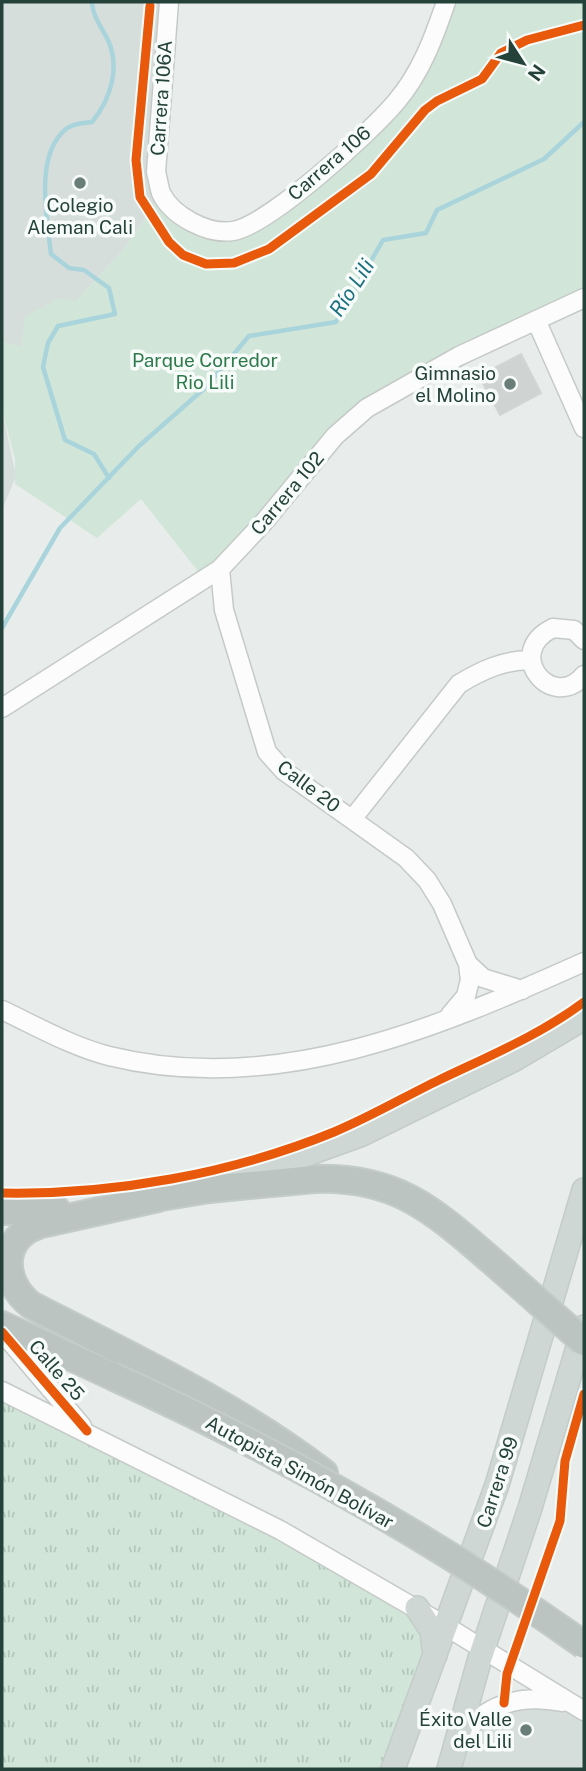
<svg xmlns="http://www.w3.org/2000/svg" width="586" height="1771" viewBox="0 0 586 1771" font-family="'Public Sans',sans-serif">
<defs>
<pattern id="grass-tufts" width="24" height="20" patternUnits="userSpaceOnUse" patternTransform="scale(1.75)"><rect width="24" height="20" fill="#d1e6d8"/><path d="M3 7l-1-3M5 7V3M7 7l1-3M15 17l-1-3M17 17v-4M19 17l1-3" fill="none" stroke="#b3c6ba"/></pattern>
</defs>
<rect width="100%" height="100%" fill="#e8edeb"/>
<!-- built -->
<path fill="#d6dedb" d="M 2,2 L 169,2 L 162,194 L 125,248 L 76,301 L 22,348 L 2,342 Z
M 2,410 L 16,476 L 2,510 Z
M 504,1703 L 584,1711 L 584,1769 L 449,1769 L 454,1754 Z"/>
<!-- grass -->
<path fill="url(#grass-tufts)" d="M 2,1391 L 447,1627 L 393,1769 L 2,1769 Z"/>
<!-- green -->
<path fill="#d1e6d8" d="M 446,2 L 584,2 L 584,298 L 367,408 L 204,579 L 141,499 L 97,538 L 15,484 L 15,459 L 2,410 L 2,342 L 21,347 L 25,317 L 59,298 L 76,301 L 125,248 L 162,194 L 191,222 L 248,227 L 396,102 Z"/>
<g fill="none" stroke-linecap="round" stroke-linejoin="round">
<!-- stream -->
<path stroke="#a9d4db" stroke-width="4.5" d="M 92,2 C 92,14 101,27 107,38 C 121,66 111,99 92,122 C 84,123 73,123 66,129 C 34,155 47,218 51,254 L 69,268 L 84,270 L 109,288 L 115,314 L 58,326 L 48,343 L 43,367 L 65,440 L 94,454 L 109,478
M 2,628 L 60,528 L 139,446 L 206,387 L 249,336 L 336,322 L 383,240 L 426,233 L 437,210 L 544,159 L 584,122"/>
</g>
<!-- building -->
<path fill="#cfd4d2" stroke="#d1d6d4" stroke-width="2" d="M 521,354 L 541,393 L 500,415 L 479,376 Z"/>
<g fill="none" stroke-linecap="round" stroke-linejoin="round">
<!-- minor casing -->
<g stroke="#c5cac8" stroke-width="21">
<path id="minor" d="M 169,2 L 156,172 C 158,179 159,187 161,193 C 172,216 208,235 233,231 C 269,225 371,132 396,102 C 421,73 434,37 446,2
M 536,320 L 584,428
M 220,569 L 224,610 L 267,752 L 284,771 L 406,858 L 427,880 L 442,904 L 468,964 L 470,980 L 466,996 L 450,1015
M 584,640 L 574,630 L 553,628 C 502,653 553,713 584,675
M 2,708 L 220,569 L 264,522 L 335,436 L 367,408 L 459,356 L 584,298
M 353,818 L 459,684 C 482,670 504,660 531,660
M 468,964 L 483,978 L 522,990
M 2,1010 C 36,1026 73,1047 109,1056 C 275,1097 435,1029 584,962
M 2,1332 L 82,1426
M 2,1391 L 280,1530 L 439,1622 L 584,1711
M 460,1741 C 482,1703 522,1694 562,1702"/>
</g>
<!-- major casing -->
<g stroke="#c3ccc9" stroke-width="26">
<path id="major" d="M 232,1181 L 360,1135 L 513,1060 L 584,1018
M 417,1608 L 432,1631 L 435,1656
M 393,1769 L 497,1485 L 584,1190
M 449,1769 L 480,1658 L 530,1508 L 584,1327"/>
</g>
<!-- highway casing -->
<g stroke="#c3ccc9" stroke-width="30">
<path id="highway" d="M 158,1198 L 41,1224 C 0,1236 0,1281 31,1305 C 132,1357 234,1404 324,1473
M 143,1200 L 209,1189 L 314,1179
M 2,1211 L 56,1209
M 2,1325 L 112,1376"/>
</g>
<!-- minor -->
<use href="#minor" stroke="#fcfcfc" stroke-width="18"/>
<!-- major -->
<use href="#major" stroke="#cfd7d5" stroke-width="23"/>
<!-- highway -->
<use href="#highway" stroke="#bcc4c2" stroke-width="26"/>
<!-- highway-bridge casing -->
<g stroke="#c3ccc9" stroke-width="30" stroke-linecap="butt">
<path id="highway-bridge" d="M 314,1179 C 396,1176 433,1210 492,1261 C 523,1288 553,1315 584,1342
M 112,1376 C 277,1451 436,1540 584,1645"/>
</g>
<!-- highway-bridge -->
<use href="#highway-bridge" stroke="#bcc4c2" stroke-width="26"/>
<!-- cycleway casing -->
<g stroke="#f7fbf9" stroke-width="13">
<path id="cycleway" d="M 150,6 L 136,160 L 140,197 L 169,242 L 183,255 L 206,264 L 234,263 L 269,249 L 371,174 L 425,110 L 437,101 L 482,79 L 501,53 L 527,40 L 584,25
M 2,1193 C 113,1195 231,1174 334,1132 C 370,1117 404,1097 439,1080 C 489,1056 540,1035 584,1002
M 2,1332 L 87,1431
M 504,1703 L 507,1674 L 560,1521 L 565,1461 L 584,1394"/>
</g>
<!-- cycleway -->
<use href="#cycleway" stroke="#e8590c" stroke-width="9"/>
</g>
<!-- markers -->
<g fill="#697e78" stroke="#f7fbf9" stroke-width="2.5">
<circle cx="80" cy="183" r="7"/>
<circle cx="510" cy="384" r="7"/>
<circle cx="526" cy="1730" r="7"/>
</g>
<g text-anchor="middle" stroke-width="7" stroke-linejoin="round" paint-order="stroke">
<!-- street labels -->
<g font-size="19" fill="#24423a" stroke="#f7fbf9">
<text transform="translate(161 98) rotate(-86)" y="7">Carrera 106A</text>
<text transform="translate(329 163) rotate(-41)" y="7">Carrera 106</text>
<text transform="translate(287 493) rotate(-50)" y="7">Carrera 102</text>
<text transform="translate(309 786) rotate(37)" y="7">Calle 20</text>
<text transform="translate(57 1370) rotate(49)" y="7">Calle 25</text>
<text transform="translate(300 1472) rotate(29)" y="7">Autopista Simón Bolívar</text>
<text transform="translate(497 1482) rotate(-72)" y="7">Carrera 99</text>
</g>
<!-- poi labels -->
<g font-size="19" fill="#24423a" stroke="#f7fbf9" text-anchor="end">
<text x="80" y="212" text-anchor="middle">Colegio<tspan x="80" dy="22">Aleman Cali</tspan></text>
<text x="496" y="380">Gimnasio<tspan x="496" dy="22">el Molino</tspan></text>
<text x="512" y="1726">Éxito Valle<tspan x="512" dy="22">del Lili</tspan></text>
</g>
<!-- park labels -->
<g font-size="19" fill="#2d7a4b" stroke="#f7fbf9">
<text x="205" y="367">Parque Corredor<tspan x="205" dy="22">Rio Lili</tspan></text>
</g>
<!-- water labels -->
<g font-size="21" font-style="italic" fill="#1c6f80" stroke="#f7fbf9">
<text transform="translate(352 288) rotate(-57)" y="7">Río Lili</text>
</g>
</g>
<!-- border -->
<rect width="586" height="1771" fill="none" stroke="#24423a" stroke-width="7"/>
<!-- north arrow -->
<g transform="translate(523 63) rotate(126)" stroke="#f7fbf9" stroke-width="5" paint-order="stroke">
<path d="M0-5L12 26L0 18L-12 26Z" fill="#24423a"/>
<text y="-10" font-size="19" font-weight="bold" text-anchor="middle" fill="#24423a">N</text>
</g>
</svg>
